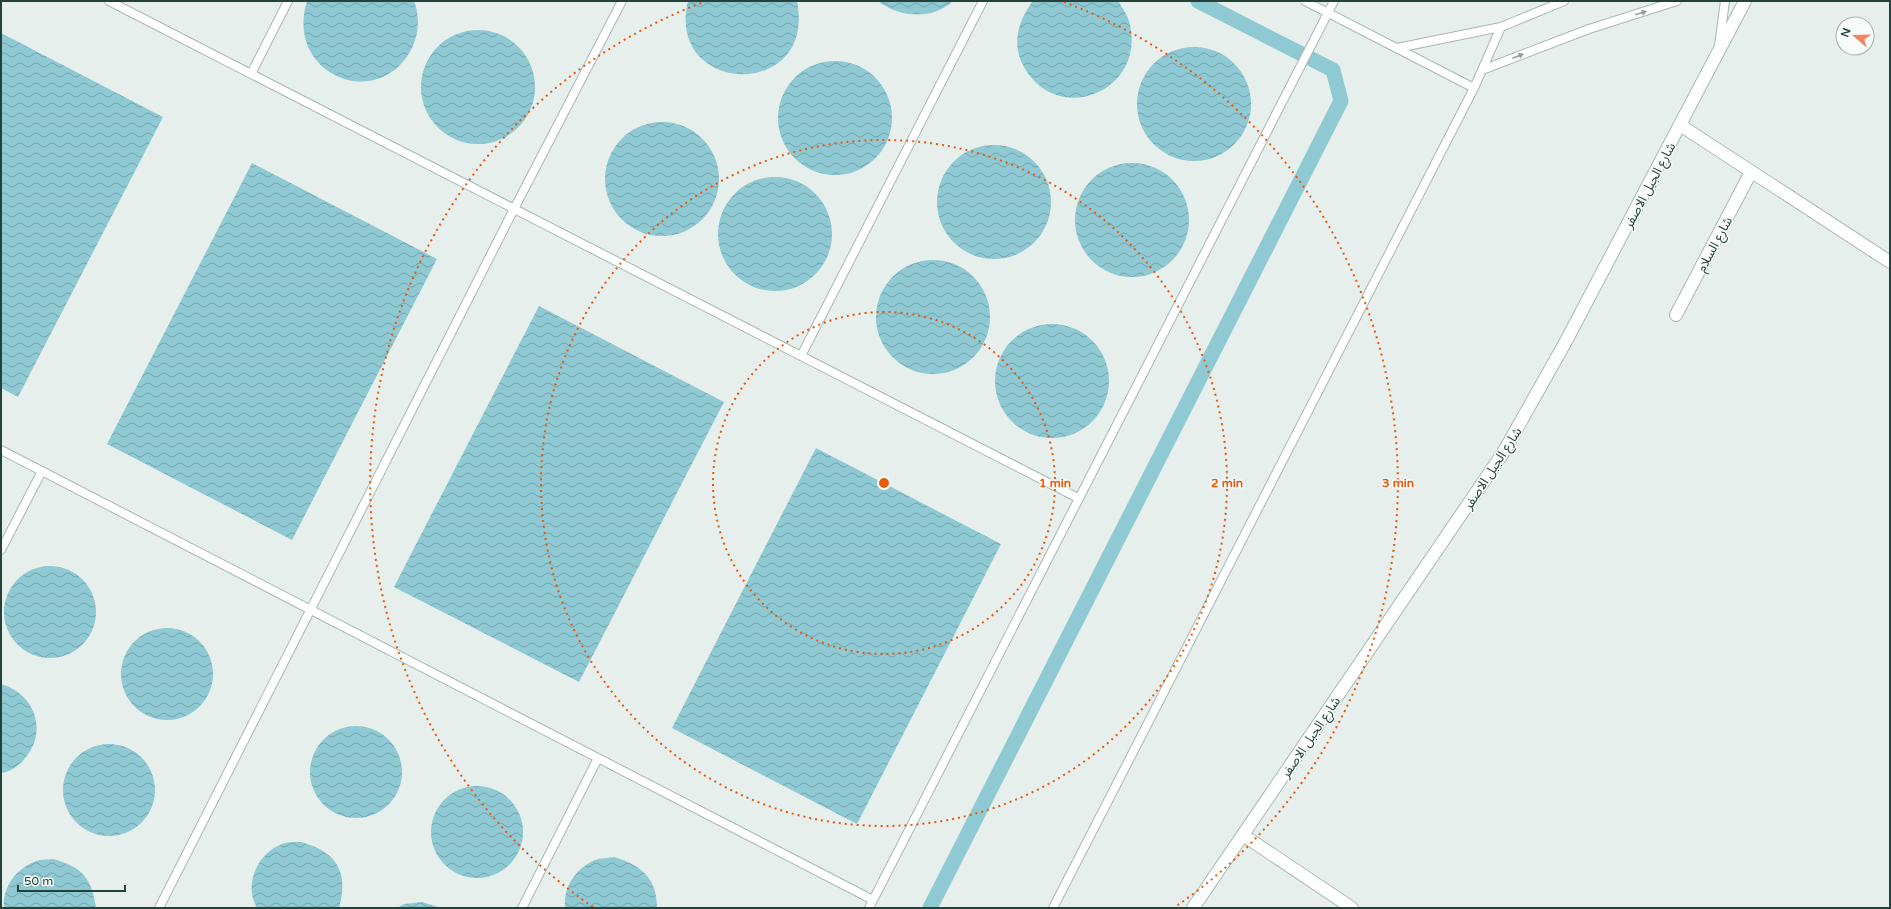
<svg xmlns="http://www.w3.org/2000/svg" width="1891" height="909" viewBox="0 0 1891 909" font-family="'Varela Round','Noto Sans Arabic',sans-serif">
<defs>
<pattern id="water-waves" width="16" height="10" patternUnits="userSpaceOnUse"><rect width="16" height="10" fill="#8ec9d4"/><path d="M0 5q4-4 8 0t8 0" fill="none" stroke="#74a5ad"/></pattern>
</defs>
<rect width="100%" height="100%" fill="#e6efeb"/>
<!-- water -->
<path fill="url(#water-waves)" d="M 307,1 L 414,1 C 420,16 419,34 412,48 C 378,114 284,74 307,1 Z
M 688,1 L 797,1 C 817,101 665,96 688,1 Z
M 878,1 L 953,1 C 933,20 899,18 878,1 Z
M 1033,1 L 1119,2 C 1122,8 1127,14 1129,21 C 1149,93 1052,130 1021,61 C 1012,40 1020,18 1033,1 Z
M421 87a57 57 0 1 1 114 0a57 57 0 1 1-114 0Z
M 1,33 L 163,117 L 18,397 L 1,388 Z
M1137 104a57 57 0 1 1 114 0a57 57 0 1 1-114 0Z
M778 118a57 57 0 1 1 114 0a57 57 0 1 1-114 0Z
M605 179a57 57 0 1 1 114 0a57 57 0 1 1-114 0Z
M937 202a57 57 0 1 1 114 0a57 57 0 1 1-114 0Z
M1075 220a57 57 0 1 1 114 0a57 57 0 1 1-114 0Z
M 252,163 L 437,259 L 292,540 L 107,444 Z
M718 234a57 57 0 1 1 114 0a57 57 0 1 1-114 0Z
M876 317a57 57 0 1 1 114 0a57 57 0 1 1-114 0Z
M 539,306 L 724,402 L 579,682 L 394,587 Z
M995 381a57 57 0 1 1 114 0a57 57 0 1 1-114 0Z
M 816,448 L 1001,544 L 857,824 L 672,728 Z
M4 612a46 46 0 1 1 92 0a46 46 0 1 1-92 0Z
M121 674a46 46 0 1 1 92 0a46 46 0 1 1-92 0Z
M 1,684 C 34,693 48,730 26,757 C 20,765 11,772 1,773 Z
M310 772a46 46 0 1 1 92 0a46 46 0 1 1-92 0Z
M63 790a46 46 0 1 1 92 0a46 46 0 1 1-92 0Z
M431 832a46 46 0 1 1 92 0a46 46 0 1 1-92 0Z
M 301,842 C 337,852 349,872 339,908 L 257,908 C 243,884 258,853 282,844 C 288,842 295,842 301,842 Z
M 614,857 C 641,865 657,878 657,908 L 565,908 C 563,887 576,868 595,860 C 601,858 608,858 614,857 Z
M 53,859 C 82,867 92,878 96,908 L 4,908 C 2,888 16,869 34,862 C 40,859 47,860 53,859 Z
M 422,902 L 441,908 L 397,908 L 404,904 Z"/>
<g fill="none" stroke-linecap="round" stroke-linejoin="round">
<!-- canal -->
<path stroke="#8ec9d4" stroke-width="15" d="M 930,908 L 1341,101 L 1333,70 L 1198,1"/>
<!-- lane casing -->
<g stroke="#a8b8b2" stroke-width="10">
<path id="lane" d="M 109,1 L 1078,498
M 1305,1 L 1474,88
M 1719,46 L 1725,1
M 1397,48 L 1501,27 L 1564,1
M 1482,70 L 1589,29 L 1677,1
M 251,74 L 288,1
M 801,356 L 983,1
M 1,450 L 873,900
M 1,550 L 42,471
M 159,908 L 514,209 L 622,1
M 522,908 L 598,758
M 869,908 L 1334,1
M 1053,908 L 1474,88 L 1501,27"/>
</g>
<!-- street casing -->
<g stroke="#a8b8b2" stroke-width="14">
<path id="street" d="M 1680,125 L 1890,262
M 1676,315 L 1751,172
M 1243,835 L 1352,908"/>
</g>
<!-- secondary casing -->
<g stroke="#a4bbb3" stroke-width="14">
<path id="secondary" d="M 1193,908 L 1503,453 L 1565,343 L 1745,1"/>
</g>
<!-- lane -->
<use href="#lane" stroke="#fff" stroke-width="8"/>
<!-- street -->
<use href="#street" stroke="#fff" stroke-width="12"/>
<!-- secondary -->
<use href="#secondary" stroke="#fff" stroke-width="12"/>
</g>
<!-- one-way arrows -->
<defs><path id="oneway-solid" d="M-6-.8H1V-3.2L6.5 0L1 3.2V.8H-6Z"/></defs>
<g fill="#92a09c">
<use href="#oneway-solid" transform="translate(1641 13) rotate(-18)"/>
<use href="#oneway-solid" transform="translate(1518 56) rotate(-21)"/>
</g>
<!-- distance rings -->
<g fill="none" stroke="#e8590c" stroke-width="2" stroke-dasharray="2 4">
<circle cx="884" cy="483" r="171"/>
<circle cx="884" cy="483" r="343"/>
<path d="M593 907A514 514 0 0 1 704 2M1064 2A514 514 0 0 1 1175 907"/>
</g>
<g text-anchor="middle" stroke-width="3" stroke-linejoin="round" paint-order="stroke">
<!-- street labels -->
<g font-size="13" fill="#24423a" stroke="#f7fbf9">
<text transform="translate(1649 185) rotate(-62)" y="5">شارع الجبل الاصفر</text>
<text transform="translate(1714 244) rotate(-62)" y="5">شارع السلام</text>
<text transform="translate(1492 468) rotate(-57)" y="5">شارع الجبل الاصفر</text>
<text transform="translate(1310 737) rotate(-56)" y="5">شارع الجبل الاصفر</text>
</g>
</g>
<circle cx="884" cy="483" r="6" fill="#e8590c" stroke="#f7fbf9" stroke-width="2"/>
<g font-size="12" text-anchor="middle" font-weight="bold" fill="#e8590c" stroke="#f7fbf9" stroke-width="3" stroke-linejoin="round" paint-order="stroke">
<text x="1055" y="487">1 min</text>
<text x="1227" y="487">2 min</text>
<text x="1398" y="487">3 min</text>
</g>
<!-- border -->
<rect width="1891" height="909" fill="none" stroke="#24423a" stroke-width="4"/>
<!-- north arrow -->
<g transform="translate(1855 36) rotate(290)"><circle r="19" fill="#f7fbf9" stroke="#a3b1ad"/>
<path d="M0-3L7 15L0 10L-7 15Z" fill="#f4845f"/>
<text y="-6" font-size="11" font-weight="bold" text-anchor="middle" fill="#24423a">N</text>
</g>
<!-- scale -->
<path d="M18 885v6h107v-6" fill="none" stroke="#24423a" stroke-width="2"/>
<text x="24" y="885" font-size="12" fill="#24423a" stroke="#f7fbf9" stroke-width="3" paint-order="stroke">50 m</text>
</svg>
